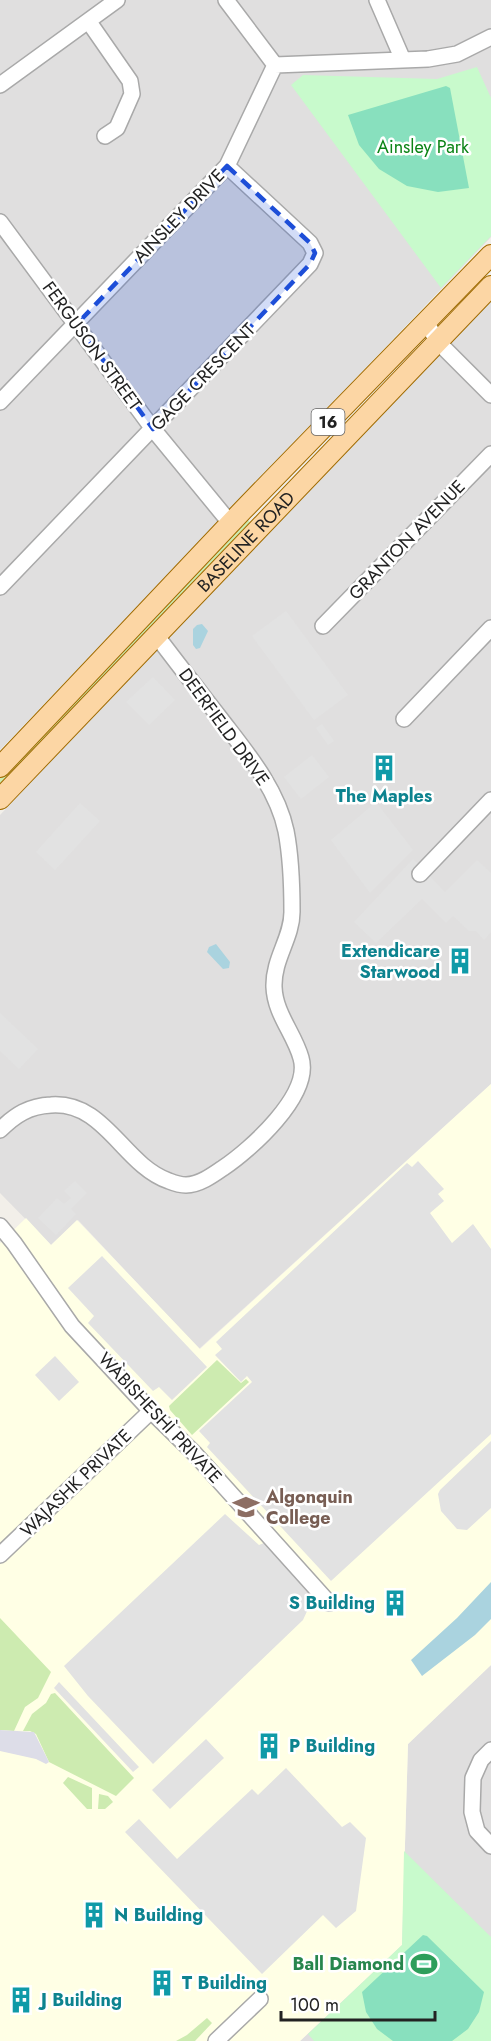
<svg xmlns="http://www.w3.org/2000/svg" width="491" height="2041" viewBox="0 0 491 2041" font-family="Jost,sans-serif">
<rect width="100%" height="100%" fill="#f2efe9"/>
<!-- residential -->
<path fill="#e0dfdf" d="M 0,0 L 491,0 L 491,237 L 0,750 Z
M 491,299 L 491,1084 L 199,1349 L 78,1220 L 51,1245 L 0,1193 L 0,815 Z
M 491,1665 L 491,2041 L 300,2041 L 402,1945 L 408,1744 Z"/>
<!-- education -->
<path fill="#ffffe5" d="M 491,1084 L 491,1665 L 408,1744 L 402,1945 L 300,2041 L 0,2041 L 0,1243 L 26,1218 L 51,1245 L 77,1220 L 200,1349 Z"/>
<!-- grass -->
<path fill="#cdebb0" d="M 247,519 L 252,524 L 0,787 L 0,777 Z
M 217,1360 L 241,1383 L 246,1379 L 249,1382 L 192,1435 L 170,1410 L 169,1406 Z
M 0,1618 L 51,1672 L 38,1698 L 25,1707 L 14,1731 L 0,1730 Z
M 55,1693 L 134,1778 L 116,1796 L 49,1762 L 36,1734 L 30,1731 L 23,1731 L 32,1714 L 46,1703 L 51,1694 Z
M 68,1777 L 92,1788 L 92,1809 L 87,1809 L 63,1783 Z
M 99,1794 L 108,1796 L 113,1802 L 105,1809 L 98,1809 Z
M 207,2018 L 212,2023 L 195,2041 L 176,2041 L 187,2035 Z"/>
<!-- park -->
<path fill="#c8facc" d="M 477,67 L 491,98 L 491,236 L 441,288 L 291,85 L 303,75 L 437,79 Z
M 404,1851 L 491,1937 L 491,2041 L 314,2041 L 308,2034 L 402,1945 Z"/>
<!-- pitch -->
<path fill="#88e0be" d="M 446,86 L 450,88 L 469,188 L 438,192 L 407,186 L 379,169 L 359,145 L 348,115 Z
M 423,1935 L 427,1936 L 484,1992 L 479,2012 L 468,2029 L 452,2041 L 393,2041 L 377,2029 L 366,2012 L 362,1992 Z"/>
<!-- parking -->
<path fill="#e2e2e2" d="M 286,611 L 348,695 L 314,720 L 252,636 Z
M 153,677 L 175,700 L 149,725 L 126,702 Z
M 322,724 L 334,741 L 328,745 L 316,728 Z
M 312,755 L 329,777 L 301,799 L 284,777 Z
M 376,802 L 413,850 L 370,893 L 331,840 Z
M 80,803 L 100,821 L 55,870 L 36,852 Z
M 413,859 L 445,892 L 477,860 L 491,873 L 491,932 L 484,940 L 476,931 L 469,931 L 453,916 L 446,923 L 422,899 L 376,943 L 354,922 Z
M 0,1013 L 38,1049 L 19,1069 L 0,1051 Z
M 418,1161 L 444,1189 L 438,1194 L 444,1201 L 430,1213 L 452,1243 L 473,1224 L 491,1249 L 491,1434 L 331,1581 L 207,1447 L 210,1443 L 199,1431 L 252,1382 L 247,1376 L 241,1382 L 215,1355 L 222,1349 L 216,1342 L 407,1163 L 412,1167 Z
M 75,1181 L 87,1193 L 71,1209 L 76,1214 L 56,1235 L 38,1218 L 57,1198 L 64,1204 L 71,1198 L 64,1191 Z
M 102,1256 L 207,1367 L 172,1400 L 159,1387 L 153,1391 L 88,1323 L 94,1316 L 68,1288 Z
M 55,1356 L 79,1382 L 59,1401 L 35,1375 Z
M 491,1441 L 491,1508 L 467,1530 L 457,1529 L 441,1511 L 438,1494 L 440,1490 Z
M 225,1514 L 259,1545 L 264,1543 L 313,1598 L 303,1620 L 153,1764 L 88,1696 L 64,1666 Z
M 59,1682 L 139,1767 L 133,1772 L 54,1688 Z
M 206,1739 L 224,1758 L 170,1809 L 152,1790 Z
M 286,1768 L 342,1827 L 350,1822 L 366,1838 L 356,1911 L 336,1928 L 323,1915 L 262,1974 L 125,1832 L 139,1819 L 177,1859 L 252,1789 L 258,1795 Z"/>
<!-- plaza -->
<path fill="#dddde8" d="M 0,1730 L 34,1732 L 49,1762 L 46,1764 L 36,1759 L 0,1751 Z"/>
<!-- water -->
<path fill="#aad3df" d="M 202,624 L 208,631 L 200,648 L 196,649 L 193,645 L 193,629 L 197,625 Z
M 216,944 L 230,962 L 229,968 L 223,969 L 207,952 L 209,947 Z
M 491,1582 L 491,1619 L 475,1635 L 422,1676 L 411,1660 L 457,1618 Z"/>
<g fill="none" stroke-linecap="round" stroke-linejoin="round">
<!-- minor casing -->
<g stroke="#a9a9a9" stroke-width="18">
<path id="minor" d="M 226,0 L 275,65
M 377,0 L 403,60
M 89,22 L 130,81 L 132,94 L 117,128 L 105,136
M 275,65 L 428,59 L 457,54 L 491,37
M 0,85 L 117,0
M 0,222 L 153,429 L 231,524
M 426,322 L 438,342 L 491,395
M 0,402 L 227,166 L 275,65
M 0,587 L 310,264 L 315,253 L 310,243 L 227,166
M 323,626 L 491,454
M 404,719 L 491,628
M 420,874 L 491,800
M 0,1130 C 15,1115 29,1106 51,1105 C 105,1101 123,1165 169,1181 C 174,1183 181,1185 186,1185 C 199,1185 213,1175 223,1168 C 250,1150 312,1095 301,1058 C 294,1033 275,1014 274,987 C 273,959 292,938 292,912 C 292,886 291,857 286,831 C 277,788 246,752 220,718 C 199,691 177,663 156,635
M 0,1226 L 14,1243 L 72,1326 L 151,1411 L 195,1454 L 329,1603
M 0,1555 L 151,1411
M 491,1750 L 481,1760 L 473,1778 L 472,1812 L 477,1831 L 491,1846
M 216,2041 L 260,1999"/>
</g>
<!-- major casing -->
<g stroke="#a06b00" stroke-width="22">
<g id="major">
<path d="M 0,767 L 243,510 L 491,255"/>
<path id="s1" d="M 0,799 L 491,286"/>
</g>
</g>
<!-- minor -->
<use href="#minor" stroke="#fff" stroke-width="15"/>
<!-- major -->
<use href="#major" stroke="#fcd6a4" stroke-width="20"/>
</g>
<!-- marked area -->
<path fill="#1d4ed8" fill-opacity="0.2" stroke="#1d4ed8" stroke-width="4.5" stroke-dasharray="12 8" stroke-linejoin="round" d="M 227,166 L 310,243 L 315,253 L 310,264 L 153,429 L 77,324 Z"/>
<!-- icons -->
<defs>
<g id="building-bare" transform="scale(2.07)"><path d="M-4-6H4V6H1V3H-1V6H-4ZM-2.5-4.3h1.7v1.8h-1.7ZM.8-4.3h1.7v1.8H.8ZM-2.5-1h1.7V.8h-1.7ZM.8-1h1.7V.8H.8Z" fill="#0f9aa8" stroke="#fff" stroke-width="2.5" paint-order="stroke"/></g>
<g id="university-bare" transform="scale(2.07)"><path d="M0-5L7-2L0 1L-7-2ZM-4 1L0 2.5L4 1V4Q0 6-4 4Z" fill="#8d6e63" stroke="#fff" stroke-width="2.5" paint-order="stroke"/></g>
<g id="stadium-bare" transform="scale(2.07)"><path d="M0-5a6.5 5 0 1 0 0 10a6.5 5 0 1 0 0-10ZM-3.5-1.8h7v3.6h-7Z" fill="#2e9e5b" stroke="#fff" stroke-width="2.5" paint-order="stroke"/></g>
</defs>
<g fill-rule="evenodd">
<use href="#building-bare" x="384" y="768"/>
<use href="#building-bare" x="460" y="961"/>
<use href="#university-bare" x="246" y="1507"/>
<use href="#building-bare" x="395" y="1603"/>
<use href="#building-bare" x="269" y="1746"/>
<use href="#building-bare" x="94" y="1915"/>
<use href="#stadium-bare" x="424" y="1964"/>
<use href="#building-bare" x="162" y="1983"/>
<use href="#building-bare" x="21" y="2000"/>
</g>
<g text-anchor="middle" stroke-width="5" stroke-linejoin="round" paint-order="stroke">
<!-- shield labels -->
<rect fill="#fff" stroke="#646464" stroke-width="1.5" x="311.5" y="409" width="33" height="26" rx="4.5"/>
<g font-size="16" font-weight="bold" fill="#222">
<text x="328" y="428">16</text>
</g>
<!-- park labels -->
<g font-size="18" fill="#0c8416" stroke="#fff">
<text x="423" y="153">Ainsley Park</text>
</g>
<!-- street labels -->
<g font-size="18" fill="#222" stroke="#fff">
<text transform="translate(179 216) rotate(-46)" y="6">AINSLEY DRIVE</text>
<text transform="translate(92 346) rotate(54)" y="6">FERGUSON STREET</text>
<text transform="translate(203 377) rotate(-46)" y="6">GAGE CRESCENT</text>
<text transform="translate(407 540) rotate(-46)" y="6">GRANTON AVENUE</text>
<text dy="6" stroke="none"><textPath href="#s1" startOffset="356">BASELINE ROAD</textPath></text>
<text transform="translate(224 727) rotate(54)" y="6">DEERFIELD DRIVE</text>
<text transform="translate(160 1418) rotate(47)" y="6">WÀBISHESHÌ PRIVATE</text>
<text transform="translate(76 1483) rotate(-44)" y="6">WAJASHK PRIVATE</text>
</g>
<!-- culture labels -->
<g font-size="18" font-weight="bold" fill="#0d838f" stroke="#fff" text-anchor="start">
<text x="384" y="802" text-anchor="middle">The Maples</text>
<text x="440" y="957" text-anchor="end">Extendicare<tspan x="440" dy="21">Starwood</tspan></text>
<text x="375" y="1609" text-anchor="end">S Building</text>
<text x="289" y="1752">P Building</text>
<text x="114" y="1921">N Building</text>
<text x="182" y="1989">T Building</text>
<text x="41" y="2006">J Building</text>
</g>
<!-- education labels -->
<g font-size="18" font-weight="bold" fill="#785e54" stroke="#fff" text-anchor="start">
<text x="266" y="1503">Algonquin<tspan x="266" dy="21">College</tspan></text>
</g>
<!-- leisure labels -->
<g font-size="18" font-weight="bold" fill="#27864d" stroke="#fff" text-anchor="end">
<text x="404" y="1970">Ball Diamond</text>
</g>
</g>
<!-- scale -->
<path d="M281 2011v9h154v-9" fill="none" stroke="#222222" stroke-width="3"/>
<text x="290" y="2011" font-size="18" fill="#222222" stroke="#ffffff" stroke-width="4.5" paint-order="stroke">100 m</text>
</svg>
